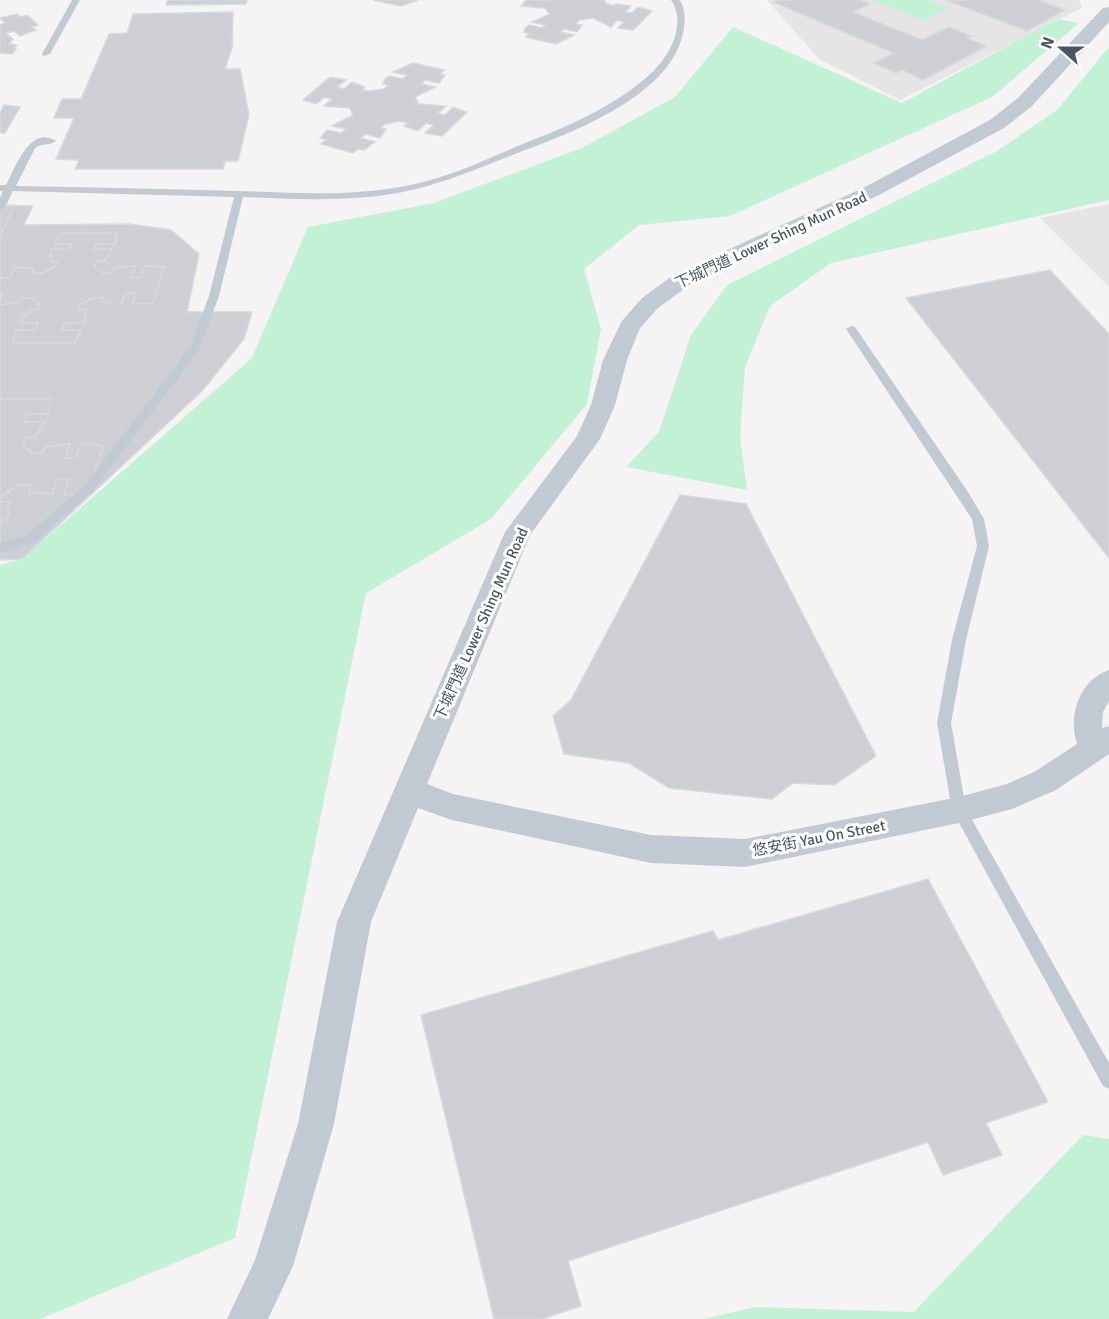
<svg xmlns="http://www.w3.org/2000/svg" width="1109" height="1319" viewBox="0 0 1109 1319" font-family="Signika,'Noto Sans TC',sans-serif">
<rect width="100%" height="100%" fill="#f5f3f3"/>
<!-- education -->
<path fill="#e6e4e5" d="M 767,0 L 1079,0 L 1082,8 L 900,100 L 819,59 Z
M 1109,204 L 1109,287 L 1040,218 Z"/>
<!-- green -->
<path fill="#c3f1d5" d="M 872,0 L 928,0 L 949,8 L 923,21 Z
M 1057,19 L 1079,23 L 992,97 L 730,216 L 639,225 L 584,269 L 601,329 L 587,404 L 491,519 L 366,593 L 235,1238 L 40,1319 L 0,1319 L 0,565 L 22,559 L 252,358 L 308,227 L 434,203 L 582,148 L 675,97 L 733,27 L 902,103 Z
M 1109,47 L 1109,200 L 831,263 L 770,306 L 745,367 L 740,437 L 747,490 L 626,467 L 659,432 L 691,335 L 727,285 L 997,151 L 1057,110 Z
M 1083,1135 L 1109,1139 L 1109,1319 L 703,1319 L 756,1307 L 914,1312 Z"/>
<!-- building -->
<path fill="#cdcfd5" stroke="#d7d9de" stroke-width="1.5" d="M 168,0 L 247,0 L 246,4 L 166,5 Z
M 373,0 L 418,0 L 401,6 Z
M 526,0 L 604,0 L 607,4 L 614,6 L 616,4 L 631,6 L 625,12 L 632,13 L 638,7 L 652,11 L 633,30 L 618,28 L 624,22 L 617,20 L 611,27 L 593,18 L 579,20 L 576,24 L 582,25 L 577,32 L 564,29 L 560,32 L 574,35 L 556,44 L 526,37 L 529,34 L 524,32 L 525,28 L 529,25 L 542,28 L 545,25 L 532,22 L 550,14 L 545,8 L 521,6 Z
M 779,0 L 860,0 L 870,4 L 853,12 L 922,40 L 949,27 L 971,36 L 966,38 L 987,46 L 923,80 L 902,70 L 896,73 L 874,63 L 894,53 L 773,2 Z
M 946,0 L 1039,0 L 1065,10 L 1027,31 Z
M 233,12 L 232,48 L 225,69 L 240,69 L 249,115 L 238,161 L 225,161 L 223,169 L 75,169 L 79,160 L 56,159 L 74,118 L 54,118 L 62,99 L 81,99 L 109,34 L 127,33 L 133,14 Z
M 17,14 L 20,17 L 27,15 L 38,25 L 32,27 L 36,30 L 20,36 L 14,31 L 6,33 L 13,39 L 9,44 L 17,45 L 14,49 L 16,49 L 12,54 L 0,53 L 0,25 L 5,23 L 0,18 Z
M 413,63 L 444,70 L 440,74 L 445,75 L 439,83 L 425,80 L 423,82 L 422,84 L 435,87 L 415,97 L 419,104 L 446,106 L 438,113 L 445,115 L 453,107 L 467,112 L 442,136 L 425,133 L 434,125 L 426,123 L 418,131 L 404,126 L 408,123 L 400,121 L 385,124 L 381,128 L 386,129 L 380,138 L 365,134 L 361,138 L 375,142 L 364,150 L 358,149 L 353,153 L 321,144 L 326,140 L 320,138 L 327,130 L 341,133 L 346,129 L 332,126 L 353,115 L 350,108 L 324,106 L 332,99 L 325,97 L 316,104 L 303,100 L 330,77 L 346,80 L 337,87 L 344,89 L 352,82 L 365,87 L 362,90 L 369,91 L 384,89 L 389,85 L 383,84 L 385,79 L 389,76 L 403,79 L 407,75 L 393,72 Z
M 4,105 L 20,107 L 5,133 L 0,133 L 0,113 Z
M 0,205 L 33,206 L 24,225 L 129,224 L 171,230 L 199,254 L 187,312 L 252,312 L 244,339 L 202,391 L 22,559 L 0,560 Z
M 0,206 L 14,206 L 0,236 Z
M 61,233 L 117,233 L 115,244 L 97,244 L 94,249 L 112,249 L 105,261 L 97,261 L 94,267 L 103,273 L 113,273 L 114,268 L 135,266 L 131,277 L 141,277 L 145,266 L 164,267 L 153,303 L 132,304 L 136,293 L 125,293 L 122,304 L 110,304 L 110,302 L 102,302 L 103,297 L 93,298 L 80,304 L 78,310 L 86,310 L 84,323 L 65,323 L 62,330 L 82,330 L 74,343 L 13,343 L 16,330 L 35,330 L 38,323 L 20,323 L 23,315 L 26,316 L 29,310 L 37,310 L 39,304 L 32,298 L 22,298 L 19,302 L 0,305 L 2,293 L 0,293 L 0,278 L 10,278 L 15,267 L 34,269 L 32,273 L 42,273 L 55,267 L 57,261 L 50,261 L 52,256 L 49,256 L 52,249 L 69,249 L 72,244 L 54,244 Z
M 1050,270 L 1109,334 L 1109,558 L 906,298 Z
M 0,399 L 51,399 L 48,414 L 27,414 L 24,422 L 45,422 L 35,437 L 26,437 L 23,445 L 32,453 L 43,453 L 45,447 L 70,444 L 65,458 L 76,458 L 81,443 L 103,446 L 88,493 L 64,495 L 69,479 L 57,479 L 52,494 L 29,492 L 31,485 L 19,485 L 4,494 L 0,502 L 10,502 L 6,510 L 10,510 L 7,520 L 0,520 Z
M 680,495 L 746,504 L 876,756 L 834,785 L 793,783 L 772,799 L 669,788 L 629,763 L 564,754 L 553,716 L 571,700 Z
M 928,879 L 1048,1102 L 986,1123 L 1002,1155 L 943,1175 L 928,1142 L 568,1261 L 581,1306 L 542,1319 L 494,1319 L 421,1015 L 713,931 L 718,940 Z"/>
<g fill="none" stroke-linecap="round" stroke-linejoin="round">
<!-- lane -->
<path fill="#c1cad2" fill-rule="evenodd" d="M 72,0 L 80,0 L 50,54 L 43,56 L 42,54 Z
M 671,0 L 679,0 L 681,2 C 686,13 685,22 683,33 C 669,101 559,137 502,159 C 467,173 435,186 398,193 C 347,202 295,199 243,197 L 219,296 L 199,350 L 93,491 L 35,541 L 0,553 L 0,543 L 27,535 L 85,485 L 190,347 L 209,296 L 234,197 L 13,191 L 5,207 L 0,210 L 0,198 L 3,191 L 0,191 L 0,185 L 6,185 C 15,168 30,124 56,141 C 50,146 41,143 35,148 L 16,186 C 90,187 164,189 238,191 C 296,193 353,197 410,185 C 450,177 487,159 525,143 C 569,126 613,107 648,76 C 668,59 688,25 671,0 Z
M 851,326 L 855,327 L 968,492 L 984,519 L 989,546 L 966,640 L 951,723 L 966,809 L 1109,1063 L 1109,1089 L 1103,1086 L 952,810 L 937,723 L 952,640 L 977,546 L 972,519 L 846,329 Z"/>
<!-- street -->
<path fill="#c1cad2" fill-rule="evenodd" d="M 1109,7 L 1109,22 L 1032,106 L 1004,128 L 879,195 L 691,284 L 658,308 L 640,328 L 627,360 L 615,405 L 600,439 L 530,535 L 427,784 L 453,794 L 651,835 L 745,839 L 959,797 L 1007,784 L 1034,772 L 1077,744 C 1068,716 1079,680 1109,670 L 1109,701 L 1103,712 L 1102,728 L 1109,726 L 1109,754 L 1056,790 L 1012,809 L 959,823 L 745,867 L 651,863 L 452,820 L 418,808 L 371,922 L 334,1124 L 293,1266 L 268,1319 L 227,1319 L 255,1260 L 298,1124 L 337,922 L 505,532 L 577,436 L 591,405 L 603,360 L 622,321 L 642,298 L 675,274 L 865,187 L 990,120 L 1018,98 L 1103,8 Z"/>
</g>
<g text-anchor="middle" stroke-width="6" stroke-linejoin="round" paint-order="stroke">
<!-- street labels -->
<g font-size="15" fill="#4a5661" stroke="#fff">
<text transform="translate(771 240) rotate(-25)" y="5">下城門道 Lower Shing Mun Road</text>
<text transform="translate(481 624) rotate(-66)" y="5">下城門道 Lower Shing Mun Road</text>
<text transform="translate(819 838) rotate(-11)" y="5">悠安街 Yau On Street</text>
</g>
</g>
<!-- north arrow -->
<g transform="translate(1061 48) rotate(291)" stroke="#ffffff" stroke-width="4.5" paint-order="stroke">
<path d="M0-4.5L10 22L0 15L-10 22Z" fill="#4a5661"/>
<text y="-9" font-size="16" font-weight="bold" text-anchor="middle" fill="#4a5661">N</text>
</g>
</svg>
